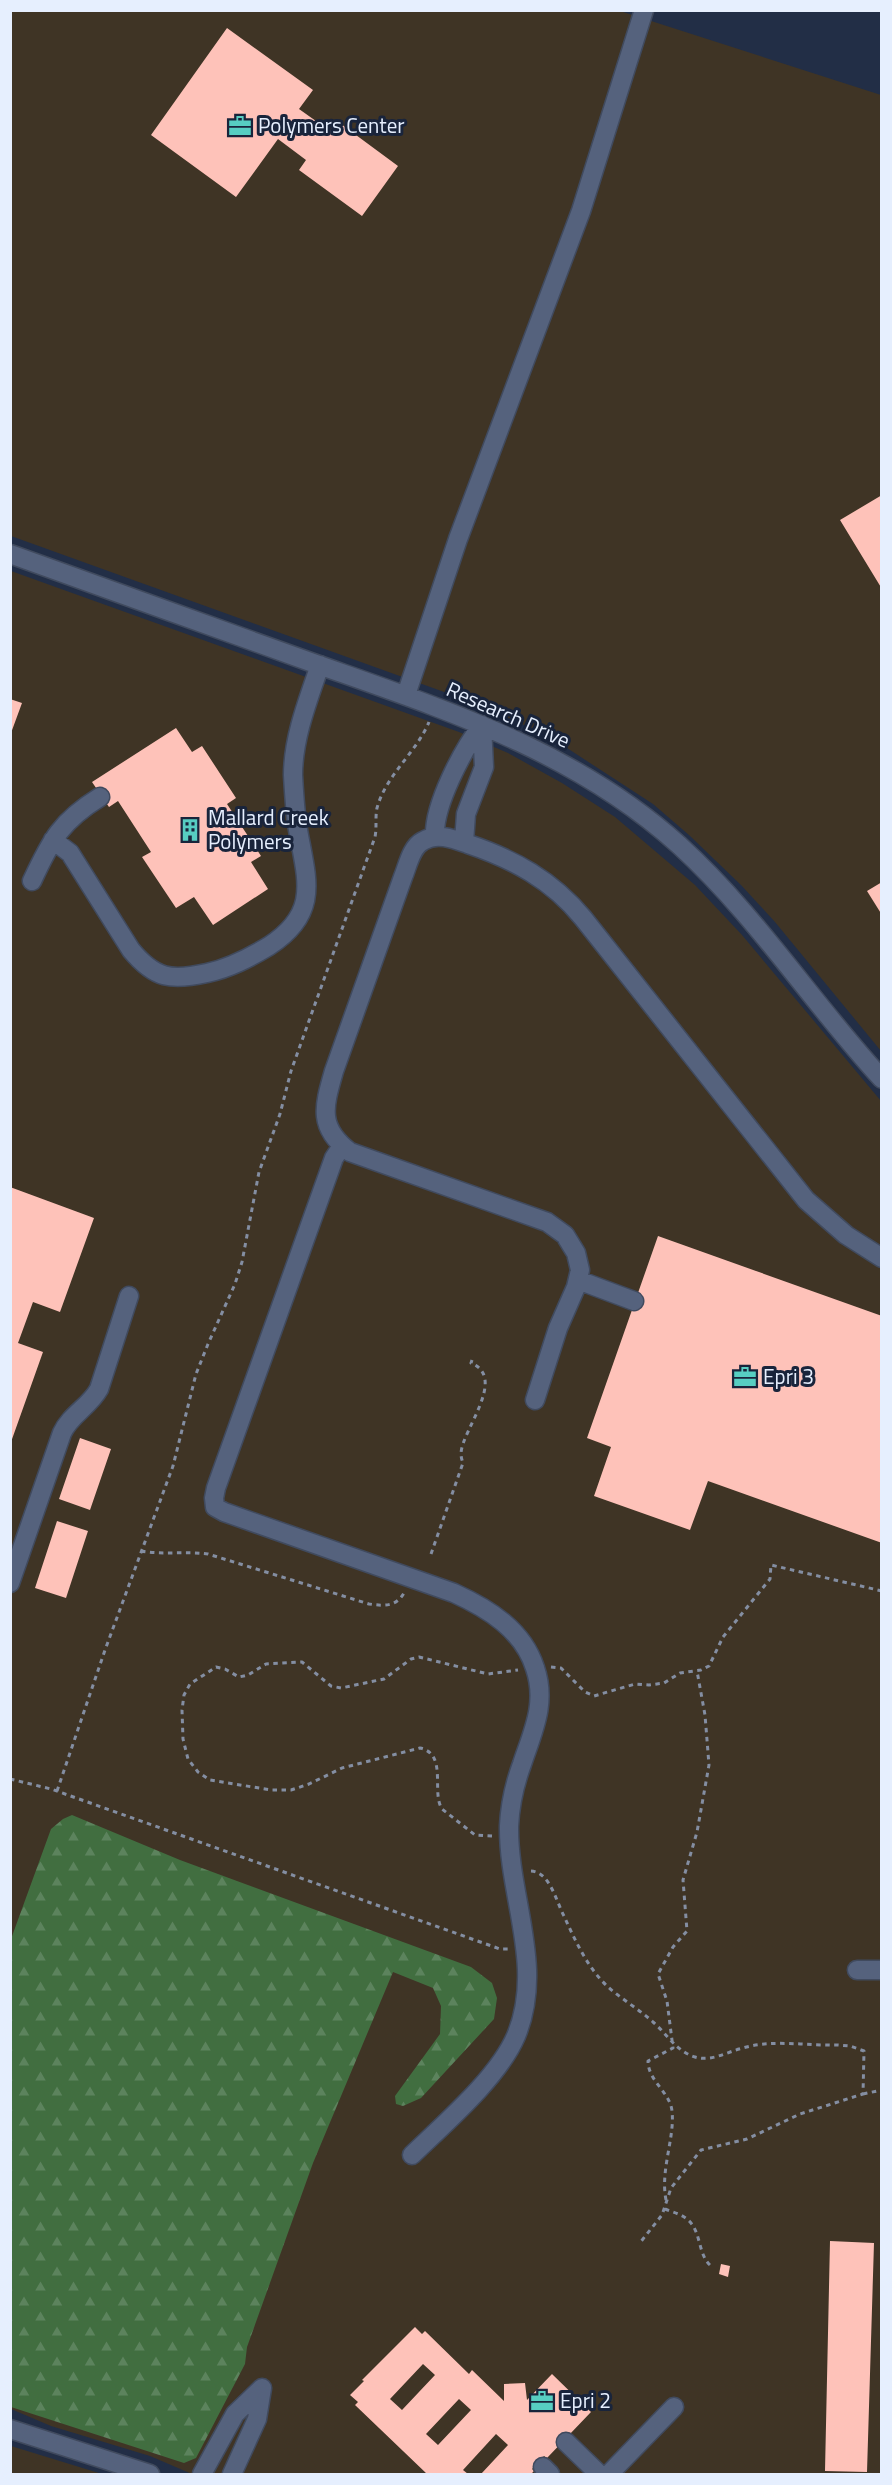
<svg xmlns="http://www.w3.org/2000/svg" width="892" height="2485" viewBox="0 0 892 2485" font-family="'Titillium Web',sans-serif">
<defs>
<pattern id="forest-firs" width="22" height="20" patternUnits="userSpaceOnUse" patternTransform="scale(1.5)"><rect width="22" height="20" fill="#416e40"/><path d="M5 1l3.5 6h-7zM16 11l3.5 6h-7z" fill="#5c835d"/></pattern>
</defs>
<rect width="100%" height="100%" fill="#222e46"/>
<!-- commercial -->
<path fill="#3f3425" d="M 11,11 L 620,11 L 881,95 L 881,1051 L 775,922 L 741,885 L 689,835 L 653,804 L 547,735 L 458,697 L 11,536 Z
M 11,571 L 459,732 L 508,753 L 562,783 L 615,817 L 695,885 L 742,935 L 881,1101 L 881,2474 L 192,2474 L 150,2456 L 51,2426 L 11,2409 Z
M 11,2446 L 102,2474 L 11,2474 Z"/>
<!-- forest -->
<path fill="url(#forest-firs)" d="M 72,1815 L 180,1860 L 471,1967 L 492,1983 L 497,1998 L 494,2019 L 421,2098 L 403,2106 L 396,2104 L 395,2096 L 440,2034 L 441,2006 L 433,1988 L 393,1972 L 313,2163 L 247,2347 L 245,2364 L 196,2458 L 184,2463 L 11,2407 L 11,1939 L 51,1829 L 63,1819 Z"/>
<!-- building -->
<path fill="#fec2b9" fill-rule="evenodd" d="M 227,28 L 313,90 L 299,109 L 330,131 L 337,121 L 398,166 L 362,216 L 299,170 L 306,160 L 278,139 L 236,197 L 151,135 Z
M 882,495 L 882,589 L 840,520 Z
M 10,699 L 22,703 L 11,733 L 10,733 Z
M 176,728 L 192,752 L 202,746 L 236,798 L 227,804 L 261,856 L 251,862 L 268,889 L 213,925 L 194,897 L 176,908 L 142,857 L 151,852 L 118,801 L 109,807 L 92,782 Z
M 882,882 L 882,915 L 867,891 Z
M 10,1187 L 94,1218 L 60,1312 L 33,1302 L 18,1343 L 43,1352 L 11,1442 Z
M 658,1236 L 882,1316 L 882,1543 L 708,1481 L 690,1530 L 594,1496 L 611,1447 L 587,1438 Z
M 80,1438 L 111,1449 L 90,1510 L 59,1499 Z
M 57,1521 L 88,1531 L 66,1598 L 35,1588 Z
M 830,2241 L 874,2243 L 867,2472 L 825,2471 Z
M 721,2264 L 730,2266 L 728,2277 L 719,2274 Z
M 415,2327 L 422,2334 L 425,2331 L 469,2374 L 472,2370 L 504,2401 L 504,2384 L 525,2383 L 527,2400 L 552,2374 L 591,2412 L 547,2458 L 544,2456 L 532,2469 L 534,2471 L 531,2474 L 481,2474 L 508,2445 L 496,2434 L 463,2470 L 468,2474 L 427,2474 L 355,2405 L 358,2402 L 350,2395 L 364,2381 L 362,2380 ZM 423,2364 L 435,2375 L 402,2410 L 390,2399 ZM 459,2399 L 471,2410 L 438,2445 L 426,2434 Z"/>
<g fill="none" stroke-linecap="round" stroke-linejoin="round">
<!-- minor casing -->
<g stroke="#404a5e" stroke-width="21">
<path id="minor" d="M 10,554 C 112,590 214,628 316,664 C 446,710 575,751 679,845 C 756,915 812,1003 882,1079
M 406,695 L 458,539 L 581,211 L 644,10
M 435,837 C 433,806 463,749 482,725 L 484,767 L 466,814 L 464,842
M 53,840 L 70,853 L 131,950 C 155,979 171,981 207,973 C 230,968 249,958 269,946 C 320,913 307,880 298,830 C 295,812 294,793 293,775 C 293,738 308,700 320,665
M 32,881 C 51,840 61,821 100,797
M 342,1146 L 334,1158 L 216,1488 L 214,1498 L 215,1507 L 224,1512 L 454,1593 C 489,1609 523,1630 535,1668 C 547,1703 533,1731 522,1764 C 515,1783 510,1804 509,1826 C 508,1897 545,1966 516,2036 C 498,2078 445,2123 412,2155
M 578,1280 L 634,1301
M 535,1400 L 558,1328 L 576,1287 L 580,1270 L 576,1253 L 565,1235 L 547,1222 L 350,1152 C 317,1127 324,1106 334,1071 L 403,877 C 408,865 411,847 423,841 C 437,832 454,839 468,844 C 513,859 552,880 583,918 L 806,1200 L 846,1235 L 882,1258
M 10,1583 L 62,1433 C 70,1415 89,1407 99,1389 L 129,1296
M 857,1970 L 882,1970
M 10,2429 L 150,2474
M 566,2442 L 599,2474
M 543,2467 L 550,2474
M 202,2474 L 235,2414 L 262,2388 L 257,2419 L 232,2474
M 609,2474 L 674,2407"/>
</g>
<!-- path -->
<path stroke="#848ea2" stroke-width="3" stroke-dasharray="4.5 4.5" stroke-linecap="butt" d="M 141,1551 C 163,1555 186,1551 208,1554 L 369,1604 C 384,1606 396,1607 404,1593
M 431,1554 L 463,1463 C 462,1460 461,1457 461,1454 C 461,1431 508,1378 471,1363 L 472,1360
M 551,1667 L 561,1668 L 585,1692 L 594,1696 L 635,1684 L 649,1685 L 664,1683 L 680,1673 L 701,1670 L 709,1666 L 723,1637 L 770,1579 L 771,1565 L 882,1591
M 10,1779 L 51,1789 L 500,1949 L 508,1949
M 57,1791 L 105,1650 L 173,1466 L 196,1374 L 208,1344 L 235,1284 L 242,1262 L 259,1172 L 280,1114 L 291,1071 L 375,837 C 377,827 375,817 377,808 C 386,775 416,753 429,722
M 492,1836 L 475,1835 L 442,1809 C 431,1792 448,1754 420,1748 L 342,1768 L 309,1784 L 291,1790 L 271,1790 L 210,1780 L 198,1772 L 188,1759 L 183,1739 L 182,1710 L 184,1695 L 190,1684 L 216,1667 L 225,1669 L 239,1677 L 248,1675 L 266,1664 L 302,1662 L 331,1686 L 341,1688 L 384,1679 L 411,1659 L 419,1657 L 488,1674 L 518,1670
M 531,1871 C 550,1872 556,1901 564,1916 C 575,1940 587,1967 607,1986 C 621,1999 639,2009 653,2022 C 667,2034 676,2051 695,2057 C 712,2062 726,2052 743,2048 C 772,2039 807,2046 838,2045 L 850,2046 L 864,2051 L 863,2094 L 800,2114 L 747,2139 L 701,2150 L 671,2188 L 662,2215 L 639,2244
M 863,2094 L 882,2090
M 666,2200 C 660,2170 675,2138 672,2111 C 670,2092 648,2081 648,2061 L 673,2048 L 667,2001 L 658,1974 L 673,1947 L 687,1931 L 683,1880 L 697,1832 L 709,1765 L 705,1715 L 697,1671
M 665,2209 C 672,2212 681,2214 687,2219 C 702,2231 697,2254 711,2266"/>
<!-- minor -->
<use href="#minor" stroke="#55627d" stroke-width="18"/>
</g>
<!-- icons -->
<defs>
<g id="office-bare" transform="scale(1.8)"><path d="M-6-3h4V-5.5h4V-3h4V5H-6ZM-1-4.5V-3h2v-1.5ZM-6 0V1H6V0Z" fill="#57cec2" stroke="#19243b" stroke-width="2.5" paint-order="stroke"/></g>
<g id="building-bare" transform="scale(1.8)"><path d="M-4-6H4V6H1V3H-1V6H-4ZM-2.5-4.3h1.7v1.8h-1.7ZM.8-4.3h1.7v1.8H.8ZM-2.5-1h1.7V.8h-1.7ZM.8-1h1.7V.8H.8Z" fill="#57cec2" stroke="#19243b" stroke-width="2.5" paint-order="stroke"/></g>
</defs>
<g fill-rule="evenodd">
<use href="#office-bare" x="240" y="126"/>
<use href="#building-bare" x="190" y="830"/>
<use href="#office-bare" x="745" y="1377"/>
<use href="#office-bare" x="542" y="2401"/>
</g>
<g text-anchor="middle" stroke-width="6" stroke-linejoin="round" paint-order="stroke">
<!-- poi labels -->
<g font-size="21" fill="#e6effe" stroke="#19243b" text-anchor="start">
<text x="258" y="133">Polymers Center</text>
<text x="208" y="825">Mallard Creek<tspan x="208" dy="24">Polymers</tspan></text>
<text x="763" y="1384">Epri 3</text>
<text x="560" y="2408">Epri 2</text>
</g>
<!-- street labels -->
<g font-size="21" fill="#e6effe" stroke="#19243b">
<text transform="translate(508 715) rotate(24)" y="7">Research Drive</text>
</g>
</g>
<!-- border -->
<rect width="892" height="2485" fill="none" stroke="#e6effe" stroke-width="24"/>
</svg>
